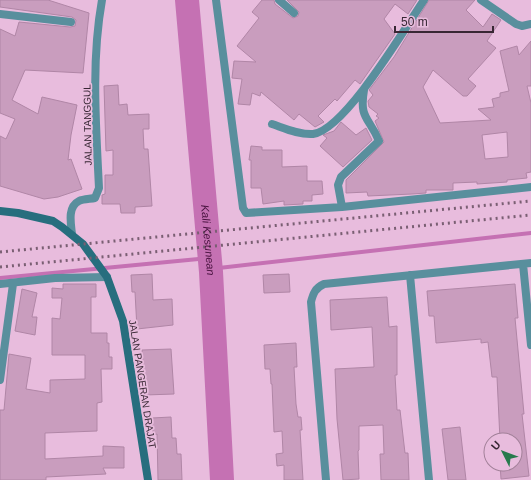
<svg xmlns="http://www.w3.org/2000/svg" width="531" height="480" viewBox="0 0 531 480" font-family="Helvetica,sans-serif">
<rect width="100%" height="100%" fill="#e8bcdd"/>
<g fill="none" stroke-linecap="round" stroke-linejoin="round">
<!-- stream -->
<path stroke="#c571b3" stroke-width="4" d="M 210,269 L 531,233
M 0,278 L 209,258"/>
<!-- river -->
<path stroke="#c571b3" stroke-width="24" id="s1" d="M 187,0 L 211,272 L 222,480"/>
</g>
<!-- building -->
<path fill="#c99dbe" stroke="#b086a6" fill-rule="evenodd" d="M 0,0 L 48,0 L 89,13 L 83,73 L 25,70 L 12,100 L 38,114 L 42,97 L 77,105 L 71,135 L 68,160 L 71,159 L 82,189 L 58,197 L 44,199 L 0,186 L 0,136 L 6,139 L 15,119 L 0,113 L 0,29 L 15,36 L 19,22 L 70,27 L 75,26 L 76,20 L 72,17 L 0,7 Z
M 262,0 L 274,0 L 275,4 L 293,18 L 298,16 L 299,12 L 287,0 L 417,0 L 408,14 L 395,4 L 384,19 L 395,34 L 360,84 L 355,80 L 337,101 L 335,99 L 318,116 L 324,122 L 315,127 L 299,114 L 294,120 L 261,92 L 260,96 L 252,93 L 250,105 L 238,104 L 242,79 L 232,78 L 234,61 L 256,62 L 237,46 L 259,18 L 252,12 Z
M 429,0 L 475,0 L 466,10 L 483,27 L 492,14 L 501,20 L 487,41 L 496,48 L 468,79 L 476,86 L 467,96 L 463,96 L 433,70 L 423,87 L 440,123 L 491,120 L 478,109 L 494,107 L 492,99 L 500,97 L 500,93 L 509,91 L 500,51 L 517,46 L 519,55 L 531,41 L 531,86 L 527,86 L 531,103 L 531,172 L 526,173 L 527,178 L 507,180 L 507,182 L 477,184 L 477,182 L 453,183 L 453,190 L 426,190 L 426,193 L 412,194 L 368,196 L 367,192 L 346,193 L 346,180 L 384,142 L 375,121 L 379,118 L 376,116 L 378,114 L 369,107 L 368,101 L 373,95 L 369,90 L 394,57 ZM 507,132 L 508,157 L 485,159 L 482,135 Z
M 118,85 L 119,105 L 127,104 L 128,115 L 149,114 L 149,129 L 143,129 L 144,149 L 148,149 L 152,206 L 135,207 L 135,213 L 121,213 L 120,204 L 102,204 L 102,195 L 105,194 L 105,175 L 113,175 L 113,150 L 106,151 L 104,86 Z
M 341,122 L 356,135 L 366,128 L 372,140 L 343,167 L 320,146 L 327,138 L 323,135 L 334,131 Z
M 251,146 L 262,147 L 262,150 L 282,150 L 282,167 L 307,166 L 307,181 L 322,181 L 323,194 L 312,195 L 312,201 L 303,201 L 303,204 L 284,205 L 284,201 L 263,204 L 261,188 L 251,188 L 251,160 L 249,160 Z
M 152,274 L 153,300 L 172,299 L 173,325 L 137,329 L 135,292 L 132,292 L 131,275 Z
M 289,274 L 290,292 L 264,293 L 263,275 Z
M 63,284 L 96,284 L 96,297 L 91,297 L 91,333 L 107,333 L 107,343 L 109,343 L 109,357 L 112,357 L 112,369 L 101,369 L 102,402 L 97,403 L 97,431 L 45,433 L 45,459 L 103,456 L 103,446 L 124,447 L 124,468 L 103,468 L 106,474 L 46,477 L 46,480 L 0,480 L 0,410 L 4,410 L 9,354 L 31,358 L 26,389 L 50,393 L 50,380 L 85,379 L 85,355 L 52,355 L 52,318 L 60,319 L 62,298 L 52,298 L 52,288 L 63,289 Z
M 515,284 L 518,318 L 515,318 L 524,414 L 522,414 L 529,476 L 501,479 L 500,464 L 515,464 L 515,440 L 500,440 L 497,377 L 492,377 L 488,342 L 481,343 L 481,339 L 436,343 L 434,316 L 429,316 L 427,291 Z
M 22,289 L 37,293 L 32,317 L 37,317 L 35,335 L 15,331 Z
M 387,297 L 389,327 L 397,326 L 397,375 L 395,375 L 397,410 L 400,410 L 405,453 L 408,453 L 409,480 L 381,480 L 380,454 L 384,454 L 383,425 L 359,426 L 359,450 L 358,451 L 359,479 L 343,480 L 337,419 L 335,369 L 374,367 L 372,327 L 331,330 L 330,300 Z
M 296,343 L 297,367 L 294,367 L 296,404 L 298,417 L 301,417 L 302,430 L 300,430 L 303,480 L 284,480 L 284,465 L 277,466 L 276,454 L 283,453 L 282,431 L 274,432 L 272,384 L 271,384 L 270,369 L 265,369 L 264,345 Z
M 171,349 L 174,394 L 145,395 L 142,350 Z
M 171,417 L 172,438 L 176,438 L 177,454 L 181,454 L 182,480 L 158,480 L 157,434 L 153,435 L 152,418 Z
M 460,427 L 466,480 L 448,480 L 442,429 Z"/>
<g fill="none" stroke-linecap="round" stroke-linejoin="round">
<!-- street -->
<path stroke="#598f9d" stroke-width="8" d="M 216,0 L 243,208 L 246,213 L 342,207 L 531,187
M 279,0 L 294,13
M 481,0 L 516,24 L 522,26 L 531,24
M 0,14 L 71,22
M 272,124 C 284,128 299,135 313,134 C 345,130 405,28 424,0
M 342,207 L 338,185 L 341,177 L 379,141 C 369,117 359,119 364,90
M 72,234 C 71,224 67,207 79,201 C 83,199 90,199 95,198 L 99,188 C 96,126 91,61 102,0
M 523,264 L 531,345
M 410,275 L 429,480
M 0,284 L 55,278 L 107,277
M 0,380 L 13,284
M 326,480 L 311,302 C 313,294 315,288 324,284 L 531,263"/>
<!-- secondary -->
<path stroke="#276e7e" stroke-width="8" d="M 0,211 L 18,213 L 53,221 L 62,227 L 83,244 L 107,277 L 123,321 L 148,480"/>
<!-- rail -->
<path stroke="#7a5f73" stroke-width="3" stroke-dasharray="2 4" stroke-linecap="butt" d="M 0,252 L 531,201
M 0,267 L 531,215"/>
</g>
<g text-anchor="middle" stroke-width="3.5" stroke-linejoin="round" paint-order="stroke">
<!-- street labels -->
<g font-size="10" fill="#382734" stroke="#e8bcdd">
<text transform="translate(87 125) rotate(-91)" y="4">JALAN TANGGUL</text>
<text transform="translate(143 384) rotate(81)" y="4">JALAN PANGERAN DRAJAT</text>
</g>
<!-- water labels -->
<g font-size="11" font-style="italic" fill="#46113d" stroke="#e8bcdd">
<text dy="4" stroke="none"><textPath href="#s1" startOffset="241">Kali Kesunean</textPath></text>
</g>
</g>
<!-- north arrow -->
<g transform="translate(503 452) rotate(312)"><circle r="19" fill="#e8bcdd" stroke="#a28099"/>
<path d="M0-3L7 15L0 10L-7 15Z" fill="#277a4d"/>
<text y="-6" font-size="11" font-weight="bold" text-anchor="middle" fill="#382734">U</text>
</g>
<!-- scale -->
<path d="M395 26v6h98v-6" fill="none" stroke="#382734" stroke-width="2"/>
<text x="401" y="26" font-size="12" fill="#382734" stroke="#e8bcdd" stroke-width="3" paint-order="stroke">50 m</text>
</svg>
